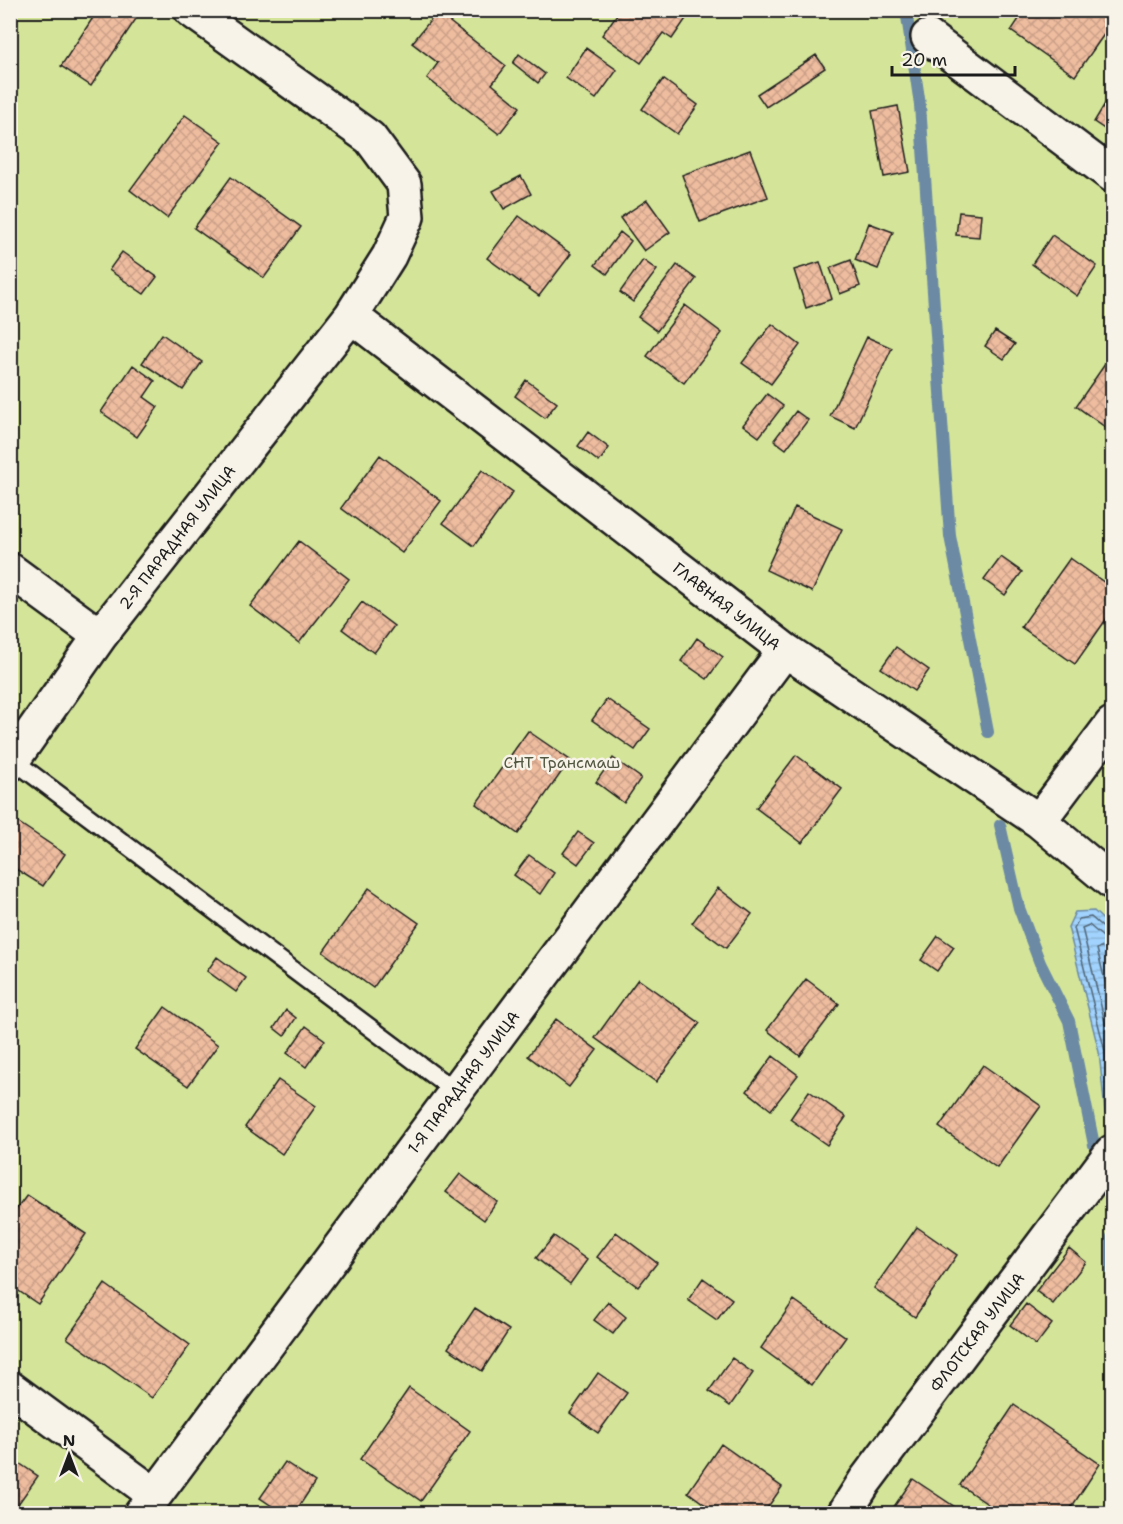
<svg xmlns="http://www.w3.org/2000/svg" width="1123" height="1524" viewBox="0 0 1123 1524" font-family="'Shantell Sans',sans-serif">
<defs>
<pattern id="water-rules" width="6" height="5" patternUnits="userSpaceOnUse" patternTransform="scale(1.5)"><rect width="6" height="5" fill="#a1d3fe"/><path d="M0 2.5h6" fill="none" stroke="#8ab5d9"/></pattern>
<pattern id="building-cross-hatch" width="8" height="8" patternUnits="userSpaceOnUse" patternTransform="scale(1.5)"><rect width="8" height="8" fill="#eebc9f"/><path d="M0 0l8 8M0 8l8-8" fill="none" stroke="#cca188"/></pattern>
</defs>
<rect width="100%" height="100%" fill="#f7f3e8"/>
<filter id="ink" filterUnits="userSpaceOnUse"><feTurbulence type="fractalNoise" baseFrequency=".0167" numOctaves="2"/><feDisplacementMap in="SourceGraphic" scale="12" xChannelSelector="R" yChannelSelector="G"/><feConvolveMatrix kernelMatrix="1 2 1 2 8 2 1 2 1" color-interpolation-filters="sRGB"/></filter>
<g filter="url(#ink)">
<!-- green -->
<path fill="#d4e599" stroke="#78805a" stroke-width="1.5" d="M 11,11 L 1112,11 L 1112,1513 L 11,1513 Z"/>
<!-- water -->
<path fill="url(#water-rules)" stroke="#6c8aa4" stroke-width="1.5" d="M 1094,911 L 1112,928 L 1112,1123 L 1105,1112 L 1099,1052 L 1068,927 L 1075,912 Z"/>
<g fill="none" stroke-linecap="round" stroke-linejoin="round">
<!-- shore -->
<path stroke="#516576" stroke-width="1.5" d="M 1112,932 L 1107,931 L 1091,917 L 1079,919 L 1074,928 L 1105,1051 L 1112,1114
M 1112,940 L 1103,937 L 1089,925 L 1082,928 L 1112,1051
M 1112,949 L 1100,947 L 1097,949 L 1112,1009"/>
<!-- stream -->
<path stroke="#6c8aa4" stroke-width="12" d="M 906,10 L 920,105 L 950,536 L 988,732
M 1000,825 L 1019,908 L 1040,963 L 1069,1021 L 1094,1145
M 1112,1237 L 1112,1278"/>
</g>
<!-- building -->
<path fill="url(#building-cross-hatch)" stroke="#1c1c1c" stroke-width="1.5" d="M 98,10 L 124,10 L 136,19 L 91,86 L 61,66 Z
M 620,10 L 692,10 L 672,39 L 663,33 L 641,63 L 602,35 Z
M 1025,10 L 1112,10 L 1112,23 L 1075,76 L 1011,31 Z
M 437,12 L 506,66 L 492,84 L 520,107 L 499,134 L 427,78 L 438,63 L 412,43 Z
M 586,48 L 617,70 L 596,99 L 566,78 Z
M 519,54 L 545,74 L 538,83 L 513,63 Z
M 816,55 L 825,68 L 766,107 L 757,94 Z
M 663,79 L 698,105 L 677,134 L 642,109 Z
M 1112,92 L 1112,134 L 1094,122 Z
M 898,106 L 910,172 L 884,177 L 872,111 Z
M 185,115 L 223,142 L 167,218 L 130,190 Z
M 750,150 L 768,197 L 700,222 L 682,175 Z
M 521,176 L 531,194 L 504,209 L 493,191 Z
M 231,177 L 301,227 L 264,278 L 194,228 Z
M 647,200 L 670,232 L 644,251 L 620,218 Z
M 959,212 L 981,214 L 979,237 L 956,235 Z
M 519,216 L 571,254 L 539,296 L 487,258 Z
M 869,223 L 893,232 L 878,269 L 855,260 Z
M 620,232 L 631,241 L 607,274 L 595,265 Z
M 1052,235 L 1097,266 L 1077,296 L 1032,264 Z
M 122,252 L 157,277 L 144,294 L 109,270 Z
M 643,260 L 657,270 L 633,302 L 620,292 Z
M 851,260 L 860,286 L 840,294 L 830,268 Z
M 820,262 L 832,299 L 806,308 L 794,270 Z
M 677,265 L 696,279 L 657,331 L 638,317 Z
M 685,305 L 722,333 L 684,383 L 647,356 Z
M 772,324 L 800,345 L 771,384 L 742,363 Z
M 995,331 L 1015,344 L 1004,359 L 985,346 Z
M 162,334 L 202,362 L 183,390 L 142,363 Z
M 867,337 L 892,348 L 855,428 L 830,416 Z
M 1112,354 L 1112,432 L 1076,406 Z
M 133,365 L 155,381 L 144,397 L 158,407 L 137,437 L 101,412 Z
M 526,380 L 557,403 L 545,418 L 515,396 Z
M 767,394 L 783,406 L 759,437 L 743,425 Z
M 796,411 L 808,420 L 786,449 L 774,440 Z
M 588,432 L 609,448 L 599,462 L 578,446 Z
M 380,455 L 441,501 L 402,553 L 341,508 Z
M 482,470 L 513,492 L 474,546 L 443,523 Z
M 795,507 L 842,529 L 812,592 L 766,570 Z
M 299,541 L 349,579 L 299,643 L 250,606 Z
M 1001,557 L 1022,572 L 1005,595 L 984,580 Z
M 1070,558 L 1112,588 L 1112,611 L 1075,664 L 1021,627 Z
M 362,602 L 394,626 L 374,653 L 342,629 Z
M 697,638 L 723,657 L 707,679 L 681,661 Z
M 896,647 L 929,670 L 914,691 L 881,668 Z
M 607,699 L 650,729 L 635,750 L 592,720 Z
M 528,731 L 570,760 L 518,834 L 476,804 Z
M 796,755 L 842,789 L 802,843 L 756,808 Z
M 613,758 L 641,778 L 624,803 L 596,782 Z
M 10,817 L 65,854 L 43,886 L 16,869 L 10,877 Z
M 578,832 L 594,843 L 578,864 L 563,853 Z
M 529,855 L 554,873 L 540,894 L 514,875 Z
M 369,888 L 419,923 L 373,988 L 323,952 Z
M 718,888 L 752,914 L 726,948 L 692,923 Z
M 938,936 L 954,947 L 937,971 L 921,960 Z
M 217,957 L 246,978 L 236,992 L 207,971 Z
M 638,979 L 700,1023 L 656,1082 L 595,1038 Z
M 806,979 L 839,1004 L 800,1056 L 767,1030 Z
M 165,1007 L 218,1045 L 188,1086 L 135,1049 Z
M 286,1010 L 296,1018 L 284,1036 L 274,1028 Z
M 556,1019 L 597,1050 L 569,1087 L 528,1056 Z
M 306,1026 L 325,1040 L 306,1067 L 287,1053 Z
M 773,1056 L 798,1075 L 771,1110 L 747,1091 Z
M 983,1065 L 1041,1106 L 997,1168 L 939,1127 Z
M 278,1080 L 316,1106 L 282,1154 L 245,1127 Z
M 809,1091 L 846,1117 L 827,1145 L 790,1119 Z
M 460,1174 L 497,1202 L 484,1220 L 446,1192 Z
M 27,1195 L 86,1234 L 38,1304 L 10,1285 L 10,1218 Z
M 917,1227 L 957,1255 L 915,1317 L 874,1288 Z
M 616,1232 L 657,1263 L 638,1287 L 597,1257 Z
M 554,1236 L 587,1260 L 570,1284 L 536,1258 Z
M 1069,1248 L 1086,1262 L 1053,1304 L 1036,1291 Z
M 703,1278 L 732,1299 L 717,1320 L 688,1300 Z
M 105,1284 L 190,1345 L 152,1398 L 67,1338 Z
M 794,1300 L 846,1337 L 812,1385 L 761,1348 Z
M 608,1302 L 626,1317 L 613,1334 L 594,1320 Z
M 1026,1304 L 1052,1324 L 1036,1345 L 1010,1325 Z
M 475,1308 L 509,1330 L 482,1371 L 448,1348 Z
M 732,1358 L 753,1373 L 730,1406 L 709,1391 Z
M 598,1373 L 627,1393 L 598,1433 L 570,1413 Z
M 409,1388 L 470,1431 L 421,1501 L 360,1459 Z
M 1014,1405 L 1100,1464 L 1067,1514 L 1002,1514 L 960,1485 Z
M 721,1444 L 782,1487 L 763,1514 L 718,1514 L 688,1492 Z
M 10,1457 L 38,1476 L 11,1514 L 10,1514 Z
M 285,1462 L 315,1482 L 294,1514 L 284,1514 L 260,1498 Z
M 913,1479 L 961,1511 L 959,1514 L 894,1514 L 891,1511 Z"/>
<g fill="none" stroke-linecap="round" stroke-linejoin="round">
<!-- lane casing -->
<g stroke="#1c1c1c" stroke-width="21">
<path id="lane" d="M 13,760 L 456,1092"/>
</g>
<!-- street casing -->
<g stroke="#1c1c1c" stroke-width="38">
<path id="street" d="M 928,37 L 1112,175
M 351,316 L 785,650 L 1039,821 L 1112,882
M 10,570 L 100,636
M 10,764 L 100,636 L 351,316 L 389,256 L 407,217 L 404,184 L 370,138 L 191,10
M 1039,821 L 1112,724
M 10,1388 L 155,1495
M 141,1514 L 785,650
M 844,1514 L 865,1481 L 1112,1152"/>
</g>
<!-- lane -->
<use href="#lane" stroke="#f7f3e8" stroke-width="16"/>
<!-- street -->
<use href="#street" stroke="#f7f3e8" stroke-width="33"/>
</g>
</g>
<g text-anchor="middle" stroke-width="5" stroke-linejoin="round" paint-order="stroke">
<!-- street labels -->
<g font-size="16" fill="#1c1c1c" stroke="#f7f3e8">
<text transform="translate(177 537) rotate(-52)" y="6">2-Я ПАРАДНАЯ УЛИЦА</text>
<text transform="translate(727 606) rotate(38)" y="6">ГЛАВНАЯ УЛИЦА</text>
<text transform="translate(463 1082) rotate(-53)" y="6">1-Я ПАРАДНАЯ УЛИЦА</text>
<text transform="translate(977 1332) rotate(-53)" y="6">ФЛОТСКАЯ УЛИЦА</text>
</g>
<!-- park labels -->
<g font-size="16" fill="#535842" stroke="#f7f3e8">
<text x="562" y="768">СНТ Трансмаш</text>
</g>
</g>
<!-- margin -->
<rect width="1123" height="1524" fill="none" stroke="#f7f3e8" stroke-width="36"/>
<rect x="18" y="18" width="1087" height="1488" fill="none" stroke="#1c1c1c" stroke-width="2" filter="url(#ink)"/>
<!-- north arrow -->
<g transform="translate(69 1455)" stroke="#f7f3e8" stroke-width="4.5" paint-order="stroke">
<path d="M0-4.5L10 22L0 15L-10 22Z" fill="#1c1c1c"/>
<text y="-9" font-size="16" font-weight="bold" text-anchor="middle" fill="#1c1c1c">N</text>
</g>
<!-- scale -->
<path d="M892 66v9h123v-9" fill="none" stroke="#1c1c1c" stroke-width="3"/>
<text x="901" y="66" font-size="18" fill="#1c1c1c" stroke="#f7f3e8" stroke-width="4.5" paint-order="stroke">20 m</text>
</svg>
